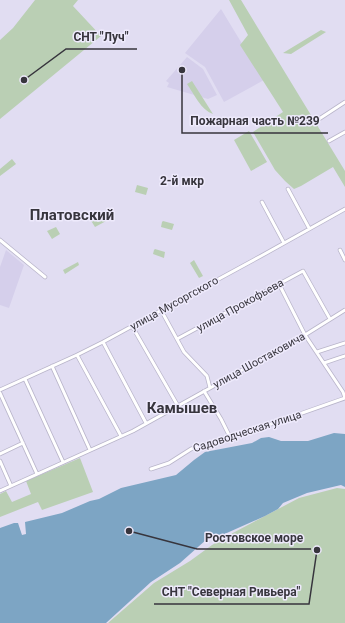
<svg xmlns="http://www.w3.org/2000/svg" width="345" height="623" viewBox="0 0 345 623" font-family="Roboto,sans-serif">
<rect width="100%" height="100%" fill="#e1ddf2"/>
<!-- built -->
<path fill="#d5cfeb" d="M 221,9 L 264,80 L 224,102 L 205,67 L 185,53 Z
M 187,57 L 203,69 L 217,95 L 208,99 L 167,87 L 169,83 L 166,81 Z
M 6,250 L 24,265 L 9,308 L 0,305 L 0,267 Z"/>
<!-- green -->
<path fill="#bacfb4" d="M 35,0 L 78,0 L 73,6 L 101,36 L 0,119 L 0,40 L 13,28 Z
M 229,0 L 241,0 L 345,171 L 345,187 L 333,167 L 301,186 L 294,189 L 285,181 L 275,170 L 253,132 L 283,112 L 240,45 L 248,35 Z
M 321,30 L 326,32 L 291,54 L 283,53 Z
M 192,81 L 213,114 C 201,110 194,94 187,84 Z
M 249,131 L 267,162 L 251,171 L 234,140 Z
M 12,159 L 16,164 L 0,176 L 0,169 Z
M 137,185 L 148,188 L 146,195 L 135,192 Z
M 103,212 L 108,220 L 95,227 L 90,219 L 95,217 L 98,222 L 102,220 L 99,214 Z
M 163,221 L 174,224 L 172,230 L 161,227 L 162,222 Z
M 56,227 L 60,234 L 52,239 L 47,231 Z
M 155,249 L 165,252 L 164,258 L 153,254 L 154,250 Z
M 194,260 L 203,276 L 199,278 L 190,263 Z
M 78,262 L 79,265 L 65,274 L 63,270 Z
M 80,458 L 93,492 L 42,510 L 38,502 L 0,517 L 0,494 L 6,491 L 12,502 L 31,494 L 26,481 Z
M 337,488 L 345,489 L 345,623 L 108,623 L 154,583 L 190,561 L 212,545 L 229,535 L 299,498 Z"/>
<!-- water -->
<path fill="#7da5c4" d="M 334,433 L 345,434 L 345,487 L 341,485 L 307,493 L 283,503 L 278,509 L 265,516 L 220,536 L 214,536 L 207,539 L 180,563 L 151,582 L 106,623 L 0,623 L 0,528 L 14,523 L 18,523 L 22,535 L 26,534 L 25,522 L 62,513 L 90,501 L 99,499 L 121,488 L 176,475 L 194,460 L 205,452 L 252,443 L 261,438 L 269,437 L 281,441 L 308,441 Z"/>
<g fill="none" stroke-linecap="round" stroke-linejoin="round">
<!-- minor casing -->
<g stroke="#b9b5ca" stroke-width="4.5">
<path id="minor" d="M 316,121 L 345,102
M 329,141 L 345,132
M 288,189 L 309,228
M 262,202 L 284,243
M 0,240 L 45,277
M 340,250 L 345,260
M 161,310 L 184,352 L 207,376 L 210,388
M 132,326 L 178,406
M 177,339 L 303,271 L 330,319
M 103,342 L 146,423
M 317,352 L 345,343
M 77,355 L 121,436
M 324,363 L 345,356
M 52,366 L 90,450
M 25,379 L 63,462
M 0,390 L 77,355 L 103,342 L 261,256 L 345,209
M 204,391 L 221,419 L 230,437
M 0,393 L 37,474
M 0,454 L 23,443
M 0,461 L 11,486
M 151,469 L 169,463 L 191,449 L 257,429 L 345,398 L 343,392 L 305,335 L 279,284
M 0,491 L 133,431 L 305,335 L 345,310"/>
</g>
<!-- minor -->
<use href="#minor" stroke="#fff" stroke-width="3"/>
</g>
<g text-anchor="middle" stroke-width="3" stroke-linejoin="round" paint-order="stroke">
<!-- street labels -->
<g font-size="11" fill="#37353d" stroke="#eeeafc">
<text transform="translate(174 303) rotate(-29)" y="4">улица Мусоргского</text>
<text transform="translate(240 305) rotate(-29)" y="4">улица Прокофьева</text>
<text transform="translate(259 360) rotate(-29)" y="4">улица Шостаковича</text>
<text transform="translate(247 431) rotate(-18)" y="4">Садоводческая улица</text>
</g>
<!-- neighbourhood labels -->
<g font-size="12" font-weight="bold" fill="#37353d" stroke="#eeeafc">
<text x="182" y="185">2-й мкр</text>
</g>
<!-- district labels -->
<g font-size="15" font-weight="bold" fill="#37353d" stroke="#eeeafc">
<text x="72" y="220">Платовский</text>
<text x="182" y="413">Камышев</text>
</g>
</g>
<!-- callouts -->
<path fill="none" stroke="#37353d" stroke-width="1.5" d="M24 80L66 49H137M182 70L182 133H328M129 531L197 549H311M317 550L309 604H154"/>
<g fill="#37353d" stroke="#eeeafc" stroke-width="1.5">
<circle cx="24" cy="80" r="4"/>
<circle cx="182" cy="70" r="4"/>
<circle cx="129" cy="531" r="4"/>
<circle cx="317" cy="550" r="4"/>
</g>
<g font-size="12" text-anchor="middle" font-weight="bold" fill="#37353d" stroke="#eeeafc" stroke-width="3" stroke-linejoin="round" paint-order="stroke">
<text x="101" y="41">СНТ "Луч"</text>
<text x="255" y="125">Пожарная часть №239</text>
<text x="254" y="542">Ростовское море</text>
<text x="231" y="596">СНТ "Северная Ривьера"</text>
</g>
</svg>
